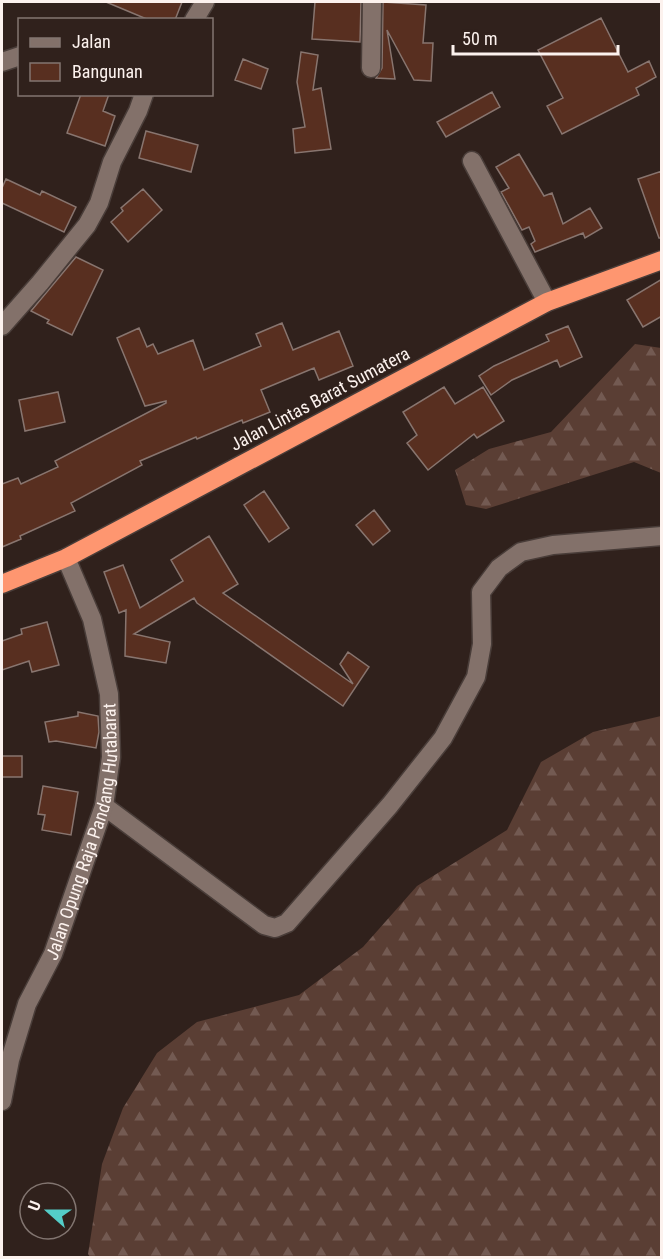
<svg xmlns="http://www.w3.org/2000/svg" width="663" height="1259" viewBox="0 0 663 1259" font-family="'Roboto Condensed',sans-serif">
<defs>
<pattern id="forest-firs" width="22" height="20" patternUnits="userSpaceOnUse" patternTransform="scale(1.5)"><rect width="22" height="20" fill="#5a3e34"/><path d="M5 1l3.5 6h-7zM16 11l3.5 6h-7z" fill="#735a52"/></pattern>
</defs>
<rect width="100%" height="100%" fill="#30211c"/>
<!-- forest -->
<path fill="url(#forest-firs)" d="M 635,344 L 661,348 L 661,473 L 634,462 L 486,509 L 466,505 L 455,470 L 489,449 L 551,432 Z
M 661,716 L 661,1257 L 90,1257 L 88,1254 L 102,1164 L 123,1108 L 157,1053 L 197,1022 L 299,995 L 363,947 L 417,886 L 507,830 L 541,762 L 593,732 Z"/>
<!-- building -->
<path fill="#582f20" stroke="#88756f" stroke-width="1.5" d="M 106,2 L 182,2 L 175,20 L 149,20 Z
M 315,2 L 361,2 L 360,42 L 312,39 Z
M 383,2 L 426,5 L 423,43 L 433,43 L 431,81 L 414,80 L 387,30 L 395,79 L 376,78 L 382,68 Z
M 601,18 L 628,72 L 649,61 L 656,77 L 636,88 L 639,95 L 562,134 L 547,106 L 563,98 L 538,50 Z
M 301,52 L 318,55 L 313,90 L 321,88 L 331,149 L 295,153 L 293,129 L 305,127 L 297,82 Z
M 243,59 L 268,69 L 261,89 L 235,80 Z
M 492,92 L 500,107 L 446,137 L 437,122 Z
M 81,94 L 109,94 L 103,111 L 115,116 L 105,146 L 67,133 Z
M 146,131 L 198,145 L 191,172 L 139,158 Z
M 519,154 L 544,196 L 552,193 L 563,224 L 590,208 L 602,228 L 585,238 L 583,233 L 535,252 L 531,244 L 535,241 L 529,227 L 522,230 L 501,192 L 509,188 L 496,167 Z
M 662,171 L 662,238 L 659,238 L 638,179 Z
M 6,179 L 40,195 L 42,191 L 76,207 L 64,232 L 2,203 L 2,188 Z
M 143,189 L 162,210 L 128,242 L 111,222 L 123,211 L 121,208 Z
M 76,257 L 103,270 L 72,335 L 47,323 L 49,320 L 31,311 Z
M 662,279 L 662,316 L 643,327 L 627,300 Z
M 282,323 L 293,350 L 339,331 L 353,366 L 319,380 L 314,368 L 261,390 L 270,412 L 243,423 L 242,420 L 197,439 L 196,437 L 140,461 L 142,465 L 71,503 L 75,511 L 20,536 L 21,539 L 2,547 L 2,484 L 18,478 L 21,484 L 58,467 L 55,461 L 166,403 L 166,401 L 145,406 L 117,338 L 139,328 L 147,347 L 153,344 L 158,354 L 193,340 L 204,370 L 261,346 L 256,334 Z
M 568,326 L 582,357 L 560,367 L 557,360 L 512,380 L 491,395 L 479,376 L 494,366 L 549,341 L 546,335 Z
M 444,387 L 455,404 L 483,387 L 504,421 L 477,438 L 474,434 L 428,470 L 407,443 L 417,435 L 403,412 Z
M 58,392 L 65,422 L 25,431 L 19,400 Z
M 264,491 L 289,528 L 269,542 L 244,505 Z
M 374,510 L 390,531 L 373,545 L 356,525 Z
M 209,536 L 238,584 L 223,593 L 353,684 L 340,664 L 348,652 L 369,667 L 343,706 L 197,603 L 194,598 L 134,634 L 170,642 L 166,663 L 125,656 L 126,610 L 119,613 L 104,572 L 123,565 L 140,608 L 183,581 L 171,560 Z
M 47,622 L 59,665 L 32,672 L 29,661 L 2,670 L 2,641 L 22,634 L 21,629 Z
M 78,712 L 98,716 L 99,732 L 96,748 L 56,741 L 49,742 L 45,722 L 78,716 Z
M 2,756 L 22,756 L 22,777 L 2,777 Z
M 43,786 L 78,792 L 71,835 L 42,830 L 45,815 L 38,814 Z"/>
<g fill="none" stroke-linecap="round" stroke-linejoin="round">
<!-- minor casing -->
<g stroke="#493d39" stroke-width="21">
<g id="minor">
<path d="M 194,20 L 205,2"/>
<path d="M 2,62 L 20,56"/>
<path d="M 371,68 L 372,2"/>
<path d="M 472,161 L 547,302"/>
<path d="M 2,326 L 40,283 L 87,225 L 99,203 L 112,162 L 138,111 L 144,94"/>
<path d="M 104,806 L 264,925 L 275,928 L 287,923 L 390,805 L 443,738 L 476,677 L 482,644 L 481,592 L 499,568 L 521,552 L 553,545 L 662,536"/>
<path id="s1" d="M 2,1101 L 10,1060 L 27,1004 L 53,954 L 104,806 L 111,757 L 109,694 L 92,619 L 66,558"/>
</g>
</g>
<!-- highway casing -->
<g stroke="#493d39" stroke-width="21">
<path id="highway" d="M 2,584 L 66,558 L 547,302 L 662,260"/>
</g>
<!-- minor -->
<use href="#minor" stroke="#83716a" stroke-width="18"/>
<!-- highway -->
<use href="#highway" stroke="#fe9670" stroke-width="18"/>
</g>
<g text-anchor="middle" stroke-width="4.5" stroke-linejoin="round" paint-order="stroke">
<!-- street labels -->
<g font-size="18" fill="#fcf2ee" stroke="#30211c">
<text transform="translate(320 399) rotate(-28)" y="6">Jalan Lintas Barat Sumatera</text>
<text dy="6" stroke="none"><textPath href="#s1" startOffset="284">Jalan Opung Raja Pandang Hutabarat</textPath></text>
</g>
</g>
<!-- border -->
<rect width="663" height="1259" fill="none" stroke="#fcf2ee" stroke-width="6"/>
<!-- legend -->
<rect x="18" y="18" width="195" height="78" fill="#30211c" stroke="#827570" stroke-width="1.5"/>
<rect x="30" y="38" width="30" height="9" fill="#83716a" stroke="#827570" stroke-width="1.5"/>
<text x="72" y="48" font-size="18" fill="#fcf2ee">Jalan</text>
<rect x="30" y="63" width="30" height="18" fill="#582f20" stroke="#827570" stroke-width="1.5"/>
<text x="72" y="78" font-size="18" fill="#fcf2ee">Bangunan</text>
<!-- north arrow -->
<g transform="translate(48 1211) rotate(291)"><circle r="28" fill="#30211c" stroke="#827570" stroke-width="1.5"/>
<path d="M0-4.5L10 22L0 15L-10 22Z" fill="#54cdc8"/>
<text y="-9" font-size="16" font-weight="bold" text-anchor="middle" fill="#fcf2ee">U</text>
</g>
<!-- scale -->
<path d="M453 45v9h165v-9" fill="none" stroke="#fcf2ee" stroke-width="3"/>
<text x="462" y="45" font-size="18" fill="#fcf2ee" stroke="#30211c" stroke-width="4.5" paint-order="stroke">50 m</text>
</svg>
